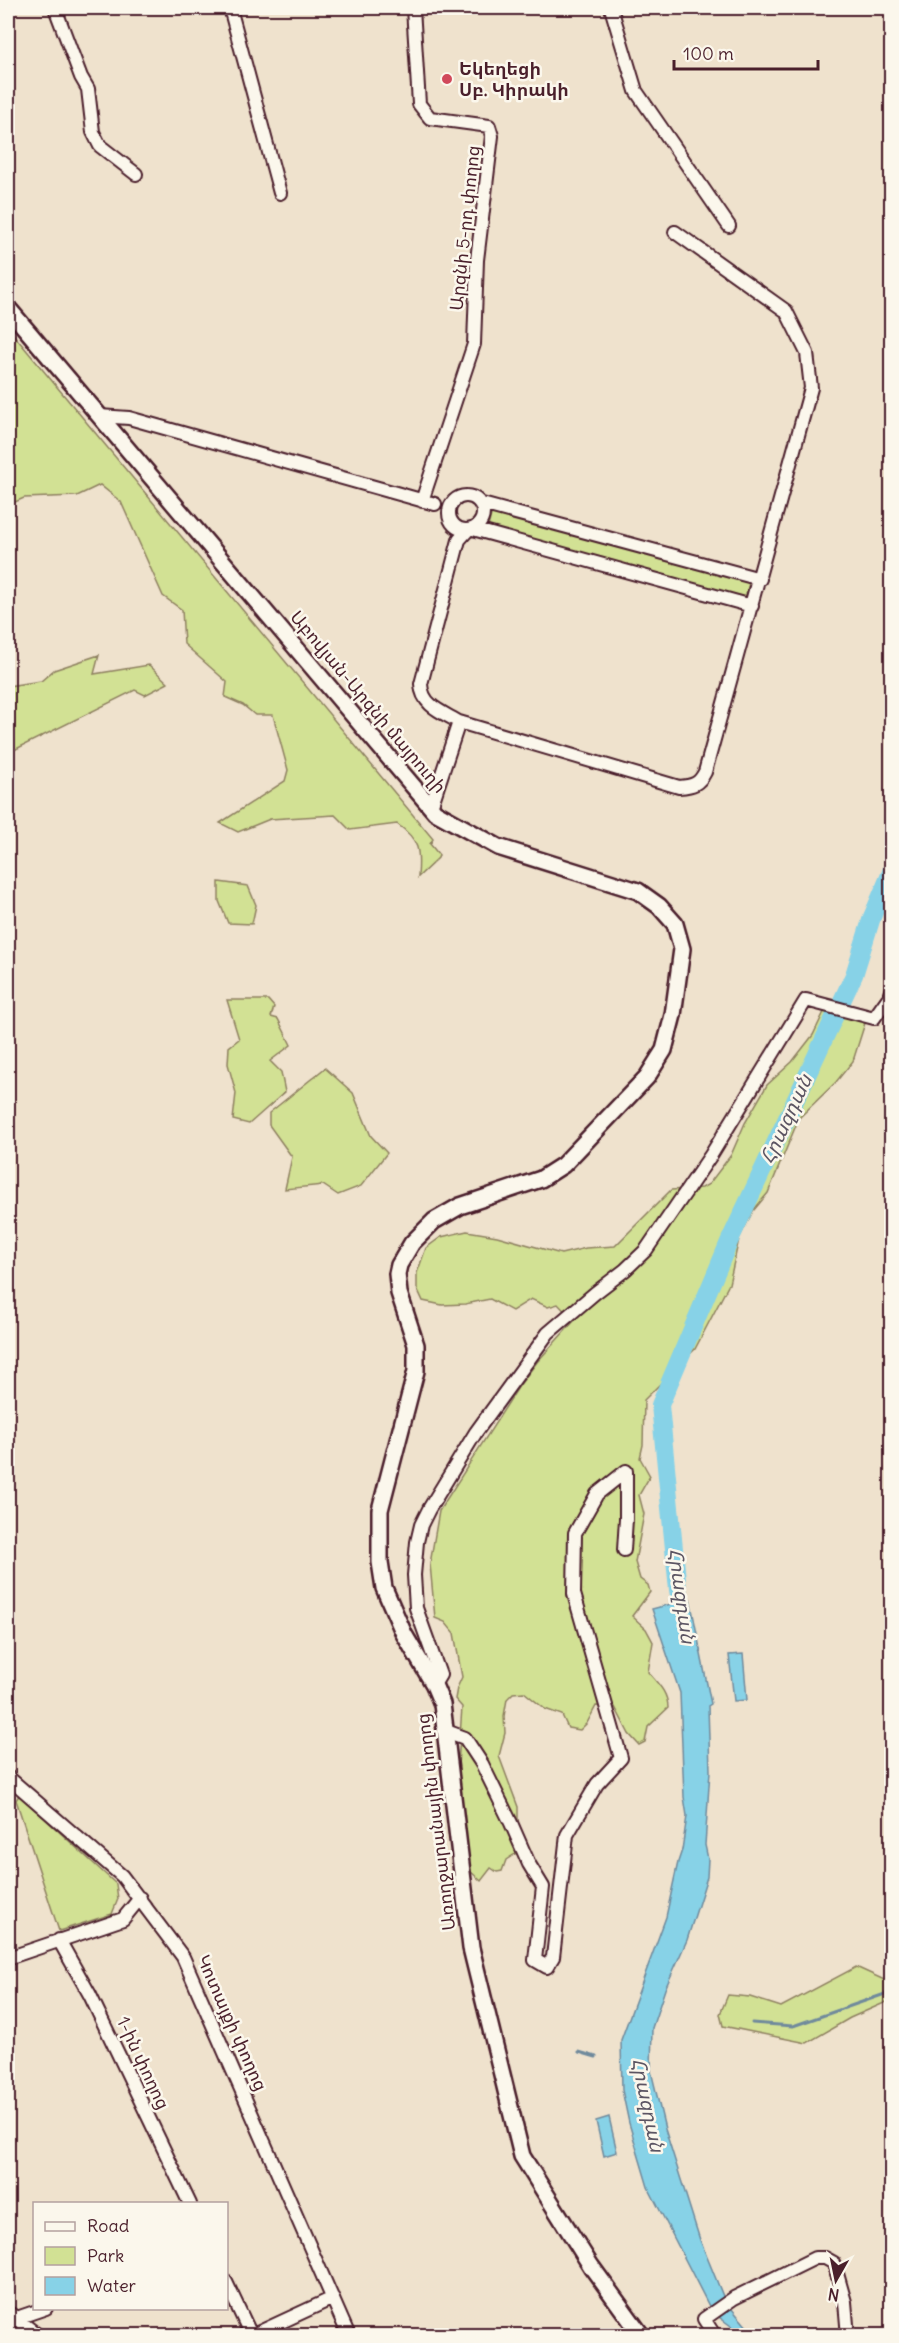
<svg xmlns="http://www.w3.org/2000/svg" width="899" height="2343" viewBox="0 0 899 2343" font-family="Delius,'Noto Sans Armenian',sans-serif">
<rect width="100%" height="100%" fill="#efe2cd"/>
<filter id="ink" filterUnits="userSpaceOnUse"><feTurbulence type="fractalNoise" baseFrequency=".0167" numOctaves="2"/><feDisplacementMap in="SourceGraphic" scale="12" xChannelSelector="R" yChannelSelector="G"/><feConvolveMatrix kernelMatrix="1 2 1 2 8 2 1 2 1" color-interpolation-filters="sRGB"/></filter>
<g filter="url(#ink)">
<!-- green -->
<path fill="#d2e194" stroke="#8e8060" stroke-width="1.5" d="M 8,328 L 433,839 L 430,844 L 439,855 L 438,858 L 418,877 C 420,851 420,840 397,824 L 350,830 L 335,815 L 270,819 L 238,832 L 220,823 L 285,781 L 288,770 L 273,715 L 255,715 L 243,705 L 225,697 L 227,682 L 184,644 L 182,610 L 163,596 L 121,502 L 100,485 L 77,496 L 24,498 L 8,505 Z
M 492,511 L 749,583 L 745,599 L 488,527 Z
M 99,655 L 94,674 L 149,665 L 168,683 L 145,695 L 135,690 L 8,753 L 8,686 L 41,681 L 54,670 Z
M 219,882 L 248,886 L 256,905 L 252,924 L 228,923 L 219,901 Z
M 227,1000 L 268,1000 L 274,1007 L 271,1017 L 278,1019 L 291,1045 L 270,1061 L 281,1072 L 285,1092 L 249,1124 L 233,1120 L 236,1093 L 228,1064 L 229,1047 L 239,1039 Z
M 824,1012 L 857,1017 L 865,1023 L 853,1061 L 836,1082 L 799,1118 L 768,1193 L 753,1211 L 739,1239 L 729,1284 L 695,1349 L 644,1400 L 643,1445 L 640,1458 L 650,1476 L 639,1495 L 644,1514 L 635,1562 L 640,1579 L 648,1585 L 650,1592 L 632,1616 L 646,1629 L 653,1642 L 648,1672 C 657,1683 668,1692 668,1708 L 648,1727 L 645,1742 L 639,1745 L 629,1734 L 615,1707 L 596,1706 L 587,1723 L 580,1730 L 568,1728 L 562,1715 L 545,1709 L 524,1692 L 513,1693 L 507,1699 L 504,1716 L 505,1733 L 499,1756 L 518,1807 L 518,1852 L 506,1860 L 502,1871 L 497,1872 L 491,1868 L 481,1881 L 470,1871 L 458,1766 L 462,1707 L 455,1699 L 457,1688 L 462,1677 L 454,1633 L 445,1622 L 435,1618 L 430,1564 L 439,1511 L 519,1386 L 537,1362 L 574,1321 L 558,1304 L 548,1307 L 531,1299 L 512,1311 L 490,1299 L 465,1304 L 442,1305 L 423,1301 L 417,1288 L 417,1273 L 426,1248 L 441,1237 L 467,1231 L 497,1236 L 561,1254 L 586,1248 L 615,1246 L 671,1190 L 702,1188 L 709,1184 L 731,1155 L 745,1123 L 767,1085 L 792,1062 L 813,1035 Z
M 325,1068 L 353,1093 L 371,1136 L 387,1153 L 361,1186 L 338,1195 L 323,1185 L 285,1189 L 292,1157 L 269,1125 L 269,1113 Z
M 19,1795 L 116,1884 L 118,1899 L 112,1914 L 59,1931 L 16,1800 Z
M 856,1967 L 891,1983 L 891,2000 L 850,2018 L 807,2043 L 723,2026 L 720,2014 L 728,1995 L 750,1997 L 781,2007 Z"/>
<!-- water -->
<path fill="#87d2e7" stroke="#6f8a9c" stroke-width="1.5" d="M 690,1599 L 711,1704 L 708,1706 L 710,1771 L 705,1845 L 708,1859 L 707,1877 L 687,1940 L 665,1989 L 652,2028 L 651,2071 L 665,2129 L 700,2240 L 725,2301 L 754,2335 L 738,2335 L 731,2326 L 712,2312 L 648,2187 L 629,2123 L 622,2090 L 621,2040 L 666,1917 L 678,1862 L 682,1850 L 687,1816 L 684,1797 L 680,1693 L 652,1609 Z
M 743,1654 L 747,1700 L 734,1701 L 729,1655 Z
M 609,2117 L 617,2152 L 604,2156 L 596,2121 Z"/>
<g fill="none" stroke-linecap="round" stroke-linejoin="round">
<!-- stream -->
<path stroke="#6f8a9c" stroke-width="3" d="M 752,2023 L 793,2026 L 885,1994 L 892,1996
M 579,2052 L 596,2057"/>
<!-- river -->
<path stroke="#87d2e7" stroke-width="18" d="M 685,1624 L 678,1590 L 660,1405 L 729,1242 L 854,975 L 872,917 L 892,870"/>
<!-- minor casing -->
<g stroke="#4a1f2b" stroke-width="16">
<path id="minor" d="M 55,8 L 81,77 L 88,89 L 93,132 L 100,146 L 136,174
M 230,8 L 280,193
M 413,8 L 419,104 L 430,118 L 489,126 L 492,136 L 477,260 L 474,344 L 422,501
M 611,8 L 636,91 L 729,226
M 99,416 L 129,418 L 435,504
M449 513a17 17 0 1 1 34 0a17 17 0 1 1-34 0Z
M 482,504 L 760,579
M 473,529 L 752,606
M 468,530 L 459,540 L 421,684 C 422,706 442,712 459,722 L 679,787 C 693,786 699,784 705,772 L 811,388 L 807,353 L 786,311 L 675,232
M 431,807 L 459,722
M 434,1685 L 440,1675 L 416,1608 L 414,1575 L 417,1542 L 421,1525 L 429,1509 L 476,1432 L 548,1333 L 595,1293 L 625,1270 L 646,1250 L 711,1155 L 806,1000 L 874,1018 L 889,997 L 892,988
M 446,1731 L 465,1738 L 482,1764 L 511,1823 L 529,1864 L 543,1887 L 535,1960 L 547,1967 L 553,1957 L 567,1835 L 597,1784 L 621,1758 L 574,1594 L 575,1533 L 597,1494 L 626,1471 L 626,1519 L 624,1550
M 8,1777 L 122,1876 L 183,1957 L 349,2336
M 59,1940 L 90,1995 L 190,2204
M 8,1958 L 123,1919 L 140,1898
M 226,2282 L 251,2335
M 8,2312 L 39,2336
M 8,2321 L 46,2308
M 251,2336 L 333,2298
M 715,2336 L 704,2319 L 734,2298 L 815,2258 L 825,2258 L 834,2263 L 845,2302 L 848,2336"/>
</g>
<!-- major casing -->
<g stroke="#4a1f2b" stroke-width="20">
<path id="major" d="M 8,308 L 435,812 L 498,847 L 638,891 L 659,906 L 675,924 L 682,949 L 673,1015 L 664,1050 L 647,1077 L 563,1165 L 541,1179 L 460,1206 L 434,1221 L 412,1243 L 399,1265 L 397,1274 L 399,1293 L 416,1345 L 416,1371 L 380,1510 L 380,1562 L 384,1588 L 404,1634 L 434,1685 L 442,1704 L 471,1948 L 522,2156 L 591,2266 L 642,2336"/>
</g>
<!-- minor -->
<use href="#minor" stroke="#fbf7ec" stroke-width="12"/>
<!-- major -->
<use href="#major" stroke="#fbf7ec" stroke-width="15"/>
</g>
</g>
<!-- markers -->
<circle fill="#d1495b" stroke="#fbf7ec" stroke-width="2" cx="447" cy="79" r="6"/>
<g text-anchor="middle" stroke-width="5" stroke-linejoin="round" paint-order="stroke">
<!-- poi labels -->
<g font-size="18" font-weight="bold" fill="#4a1f2b" stroke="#fbf7ec" text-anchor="start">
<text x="459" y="75">Եկեղեցի<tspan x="459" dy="21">Սբ. Կիրակի</tspan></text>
</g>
<!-- street labels -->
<g font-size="18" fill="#4a1f2b" stroke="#fbf7ec">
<text transform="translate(465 228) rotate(-84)" y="6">Արզնի 5-րդ փողոց</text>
<text transform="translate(368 702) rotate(50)" y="6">Աբովյան-Արզնի մայրուղի</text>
<text transform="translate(436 1822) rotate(-97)" y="6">Առողջարանային փողոց</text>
<text transform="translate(232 2023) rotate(66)" y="6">Կոտայքի փողոց</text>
<text transform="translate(143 2063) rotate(65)" y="6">1-ին փողոց</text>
</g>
<!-- water labels -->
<g font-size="20" font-style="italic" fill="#5c5563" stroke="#fbf7ec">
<text transform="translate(786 1119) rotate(-65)" y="7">Հրազդան</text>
<text transform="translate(682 1596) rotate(82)" y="7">Հրազդան</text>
<text transform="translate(648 2105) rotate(78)" y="7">Հրազդան</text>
</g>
</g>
<!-- margin -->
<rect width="899" height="2343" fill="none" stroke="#fbf7ec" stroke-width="30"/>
<rect x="15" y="15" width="869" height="2313" fill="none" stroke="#4a1f2b" stroke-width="2" filter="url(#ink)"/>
<!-- legend -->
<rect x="33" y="2202" width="195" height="108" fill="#fbf7ec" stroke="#b4a19f" stroke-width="1.5"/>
<rect x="45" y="2222" width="30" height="9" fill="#fbf7ec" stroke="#b4a19f" stroke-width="1.5"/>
<text x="87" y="2232" font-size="18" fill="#4a1f2b">Road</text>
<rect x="45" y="2247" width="30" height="18" fill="#d2e194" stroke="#b4a19f" stroke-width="1.5"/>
<text x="87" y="2262" font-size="18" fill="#4a1f2b">Park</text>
<rect x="45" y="2277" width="30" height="18" fill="#87d2e7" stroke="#b4a19f" stroke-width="1.5"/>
<text x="87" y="2292" font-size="18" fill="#4a1f2b">Water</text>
<!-- north arrow -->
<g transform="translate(836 2280) rotate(189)" stroke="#fbf7ec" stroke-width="4.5" paint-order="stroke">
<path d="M0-4.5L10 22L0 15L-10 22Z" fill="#4a1f2b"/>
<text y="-9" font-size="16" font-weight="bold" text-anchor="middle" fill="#4a1f2b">N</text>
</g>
<!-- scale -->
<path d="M674 60v9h144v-9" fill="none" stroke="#4a1f2b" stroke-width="3"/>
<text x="683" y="60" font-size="18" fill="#4a1f2b" stroke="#fbf7ec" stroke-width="4.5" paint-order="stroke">100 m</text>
</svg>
